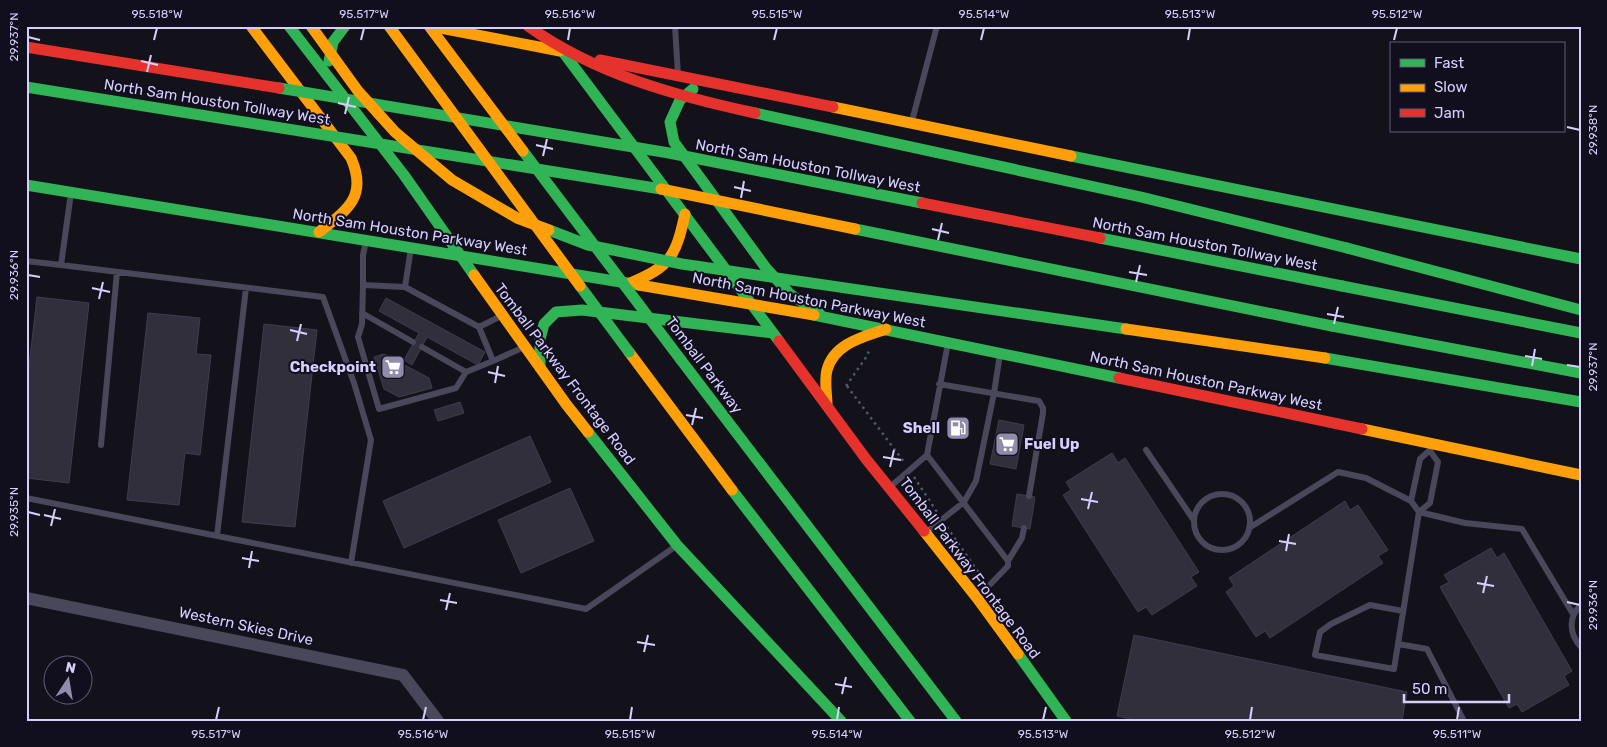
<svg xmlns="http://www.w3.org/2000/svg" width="1607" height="747" viewBox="0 0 1607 747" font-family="Rubik,sans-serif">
<rect width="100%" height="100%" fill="#13121a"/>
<!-- building -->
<path fill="#312f3c" stroke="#403c4d" d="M 37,297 L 89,303 L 69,483 L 26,478 L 26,392 Z
M 386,298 L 485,352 L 478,365 L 427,337 L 412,365 L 404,360 L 419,333 L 379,311 Z
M 148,313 L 200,318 L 196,354 L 211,355 L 200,455 L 185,453 L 179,505 L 127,500 Z
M 264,324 L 317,330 L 295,527 L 242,522 Z
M 384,354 L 429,378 L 432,388 L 399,397 L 384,389 L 374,357 Z
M 460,402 L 464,413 L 438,421 L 434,410 Z
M 999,420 L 1024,425 L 1016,469 L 990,464 Z
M 530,436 L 551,482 L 404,548 L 383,501 Z
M 1112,453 L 1118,463 L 1125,458 L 1199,572 L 1191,577 L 1197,586 L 1152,615 L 1146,607 L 1138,612 L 1063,495 L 1071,490 L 1066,482 Z
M 570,488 L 594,541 L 521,573 L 498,520 Z
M 1017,494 L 1035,497 L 1030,529 L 1012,526 Z
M 1345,501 L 1350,510 L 1358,505 L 1388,550 L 1378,556 L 1383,563 L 1270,638 L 1265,631 L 1256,637 L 1226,592 L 1234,586 L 1229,578 Z
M 1491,548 L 1497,558 L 1504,553 L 1572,671 L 1564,676 L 1569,685 L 1522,712 L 1517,704 L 1509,708 L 1440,587 L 1449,582 L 1444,575 Z
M 1134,635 L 1407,692 L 1402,721 L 1140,721 L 1117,716 Z"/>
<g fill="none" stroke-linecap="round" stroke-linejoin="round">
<!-- path -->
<path stroke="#4d5965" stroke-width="2.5" stroke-dasharray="2.5 4" stroke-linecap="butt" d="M 846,386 L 867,356 L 869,351
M 847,386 L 904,462
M 914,477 L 937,512
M 947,527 L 981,576"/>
<!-- lane -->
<path stroke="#49475a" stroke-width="6" d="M 675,26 L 678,75
M 912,121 L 937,26
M 366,241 L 363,255 L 363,285 L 405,287 L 479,327 L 501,316
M 26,261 L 61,265 L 71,193
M 61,265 L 323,297 L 354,383 L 371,440 L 351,563
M 363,285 L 362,324 L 358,337 L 379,409 L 456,388 L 466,372 L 493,361
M 405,287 L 411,248
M 362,313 L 413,342
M 479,327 L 493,361 L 522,348
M 422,347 L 466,372
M 939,384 L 1039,401 L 1043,408 L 1043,413 L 1029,496
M 101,445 L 117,272
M 1146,450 L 1193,519
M 927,455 L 1008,561 L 1008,566 L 978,597
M 890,487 L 927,455 L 948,343
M1194 522a28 28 0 1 1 56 0a28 28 0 1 1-56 0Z
M 26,498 L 586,609 L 676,546
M 1411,501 L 1420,459 L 1430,450
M 1249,528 L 1338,472 L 1366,478 L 1411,501 L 1419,512 L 1430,503 L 1438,462 L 1430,451
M 925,533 L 964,502 L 976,481 L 994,393 L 1000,354
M 217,536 L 246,288
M 1008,561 L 1022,538 L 1024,528
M 1581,605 C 1568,617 1569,634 1581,647
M 1403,611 L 1370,605 L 1331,624 L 1320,632 L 1315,655 L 1394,669 L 1419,512 L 1465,523 L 1522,529 L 1573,614
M 1398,644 L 1427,649 L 1464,721"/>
<!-- street -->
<path stroke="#49475a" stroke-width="12" d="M 26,598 L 403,675 L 438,721"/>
<!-- fast -->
<path stroke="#30b455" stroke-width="11" d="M 289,26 L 404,175 L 474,275
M 560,48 L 779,341
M 329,61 L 333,42 L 345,26
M 693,89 L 680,100 L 670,122 L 674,142 L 766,268 L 790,294 L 820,314
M 1071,156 L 1581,259
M 26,185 L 639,285
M 1347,248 L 1581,310
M 1342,286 L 1581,333
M 814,315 L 1119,378
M 1332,326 L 1581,373
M 1325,358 L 1581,402
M 681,360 L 956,721
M 540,367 L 540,339 L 544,324 L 556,312 L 582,310 L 773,333
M 588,432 L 677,545 L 841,721
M 732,490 L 910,721
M 1018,654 L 1066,721"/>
<!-- slow -->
<path stroke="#ff9f0a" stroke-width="11" d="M 251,26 L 351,158 C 368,197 347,210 319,232
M 430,26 L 560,51
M 833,107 L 1071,156
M 474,275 L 566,404 L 588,432
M 630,283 C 671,267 676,255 685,214
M 639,285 L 814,315
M 629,352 L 732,490
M 827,405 C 827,394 824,381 827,370 C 834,343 864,337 886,329
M 1362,429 L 1581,475
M 924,531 L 977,598 L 1018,654"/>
<!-- jam -->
<path stroke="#e5322d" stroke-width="11" d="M 600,60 L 833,107
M 779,341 L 866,459 L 924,531
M 1119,378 L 1362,429"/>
<!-- fast-bridge -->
<path stroke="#30b455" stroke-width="11" d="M 26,87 L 661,189
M 279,88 L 669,153 L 922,203
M 755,113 L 1141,197 L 1347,248
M 523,151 L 681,360
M 855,229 L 1332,326
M 549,230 L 588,245 L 682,264 L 1126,329
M 1100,238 L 1342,286
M 580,286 L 629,352"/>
<!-- slow-bridge -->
<path stroke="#ff9f0a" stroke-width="11" d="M 311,26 L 358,91 L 395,132 L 452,180 L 517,218 L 549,230
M 389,26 L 580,286
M 429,26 L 523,151
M 661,189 L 855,229
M 1126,329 L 1325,358"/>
<!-- jam-bridge -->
<path stroke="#e5322d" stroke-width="11" d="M 528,26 C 595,74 676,96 755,113
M 26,47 L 279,88
M 922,203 L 1100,238"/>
</g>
<!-- ticks -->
<path fill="none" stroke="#d6cefb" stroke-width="2" d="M 28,37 L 40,40M 154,40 L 157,28M 361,40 L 364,28M 568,40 L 570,28M 774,40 L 777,28M 981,40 L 984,28M 1188,40 L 1190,28M 1394,40 L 1397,28M 141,61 L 158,65M 147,72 L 151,55M 338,103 L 356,107M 345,114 L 349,97M 1567,127 L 1580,130M 536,145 L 553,149M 543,156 L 547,139M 734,187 L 751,191M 741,198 L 744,181M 932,229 L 949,233M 938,240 L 942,223M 1129,272 L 1147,275M 28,275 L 40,277M 1136,282 L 1140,265M 92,288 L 110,292M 99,299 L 103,282M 1327,314 L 1344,317M 1334,324 L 1338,307M 290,330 L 307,334M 297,341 L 301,324M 1525,356 L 1542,359M 1567,365 L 1580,367M 1532,366 L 1535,349M 488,372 L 505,376M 495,383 L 498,366M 686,415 L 703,418M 692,425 L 696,408M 883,457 L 901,460M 890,467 L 894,450M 1081,499 L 1098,502M 1088,509 L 1092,492M 28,512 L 40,515M 44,515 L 61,519M 51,526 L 55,509M 1279,541 L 1296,544M 1286,551 L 1289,534M 242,558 L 259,561M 249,568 L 252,551M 1477,583 L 1494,586M 1483,593 L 1487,576M 440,600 L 457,603M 1567,602 L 1580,605M 446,610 L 450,593M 637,642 L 655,645M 644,652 L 648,635M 835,684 L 852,687M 842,694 L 846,677M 216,720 L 219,707M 423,720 L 426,707M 630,720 L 632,707M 837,720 L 839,707M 1043,720 L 1046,707M 1250,720 L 1252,707M 1457,720 L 1459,707"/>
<!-- icons -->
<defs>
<g id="supermarket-square" transform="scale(1.25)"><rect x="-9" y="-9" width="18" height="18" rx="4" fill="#928cac" stroke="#110e1e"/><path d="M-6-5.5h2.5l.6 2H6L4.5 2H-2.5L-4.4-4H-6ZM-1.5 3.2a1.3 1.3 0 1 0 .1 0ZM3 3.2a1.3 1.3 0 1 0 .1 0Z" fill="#fff"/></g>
<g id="fuel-square" transform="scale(1.25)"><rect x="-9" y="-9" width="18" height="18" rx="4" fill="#928cac" stroke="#110e1e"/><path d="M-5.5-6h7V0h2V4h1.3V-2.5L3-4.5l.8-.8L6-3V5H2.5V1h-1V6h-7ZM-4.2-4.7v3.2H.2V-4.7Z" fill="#fff"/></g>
</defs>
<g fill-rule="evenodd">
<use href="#supermarket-square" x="393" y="367"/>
<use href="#fuel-square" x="958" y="428"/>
<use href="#supermarket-square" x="1007" y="444"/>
</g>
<g text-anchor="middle" stroke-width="4" stroke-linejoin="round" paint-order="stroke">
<!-- street labels -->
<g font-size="15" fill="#d6cefb" stroke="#110e1e">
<text transform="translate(217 102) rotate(9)" y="5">North Sam Houston Tollway West</text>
<text transform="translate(808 166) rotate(11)" y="5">North Sam Houston Tollway West</text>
<text transform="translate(410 232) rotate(9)" y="5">North Sam Houston Parkway West</text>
<text transform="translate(1205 244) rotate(11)" y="5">North Sam Houston Tollway West</text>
<text transform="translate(809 300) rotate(11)" y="5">North Sam Houston Parkway West</text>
<text transform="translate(704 365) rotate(53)" y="5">Tomball Parkway</text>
<text transform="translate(565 374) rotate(53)" y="5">Tomball Parkway Frontage Road</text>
<text transform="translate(1206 381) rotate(12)" y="5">North Sam Houston Parkway West</text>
<text transform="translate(970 568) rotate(53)" y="5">Tomball Parkway Frontage Road</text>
<text transform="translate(246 626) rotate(12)" y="5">Western Skies Drive</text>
</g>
<!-- poi labels -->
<g font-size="15" font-weight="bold" fill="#d6cefb" stroke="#110e1e" text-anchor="end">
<text x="376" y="372">Checkpoint</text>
<text x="940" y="433">Shell</text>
<text x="1024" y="449" text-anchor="start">Fuel Up</text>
</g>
</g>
<!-- border -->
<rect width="1607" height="747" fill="none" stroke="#110e1e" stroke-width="55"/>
<!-- legend -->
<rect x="1390" y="42" width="175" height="90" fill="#110e1e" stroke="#605b76"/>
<rect x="1400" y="59" width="25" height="8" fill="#30b455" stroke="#605b76"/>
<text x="1434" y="68" font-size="15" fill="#d6cefb">Fast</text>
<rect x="1400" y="84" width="25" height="8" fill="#ff9f0a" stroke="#605b76"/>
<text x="1434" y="92" font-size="15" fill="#d6cefb">Slow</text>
<rect x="1400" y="109" width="25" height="8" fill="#e5322d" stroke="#605b76"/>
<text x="1434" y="118" font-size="15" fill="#d6cefb">Jam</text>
<!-- north arrow -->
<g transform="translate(68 680) rotate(12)"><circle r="24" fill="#110e1e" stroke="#605b76"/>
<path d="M0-4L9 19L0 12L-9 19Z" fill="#928cac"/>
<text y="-8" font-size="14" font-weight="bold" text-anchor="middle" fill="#d6cefb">N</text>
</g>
<!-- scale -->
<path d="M1404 694v8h105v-8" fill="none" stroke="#d6cefb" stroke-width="2.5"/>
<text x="1412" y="694" font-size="15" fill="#d6cefb" stroke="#110e1e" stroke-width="4" paint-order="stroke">50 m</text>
<rect x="28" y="28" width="1552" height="692" fill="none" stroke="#d6cefb" stroke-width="2"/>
<g font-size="12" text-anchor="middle" fill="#d6cefb">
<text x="157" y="18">95.518°W</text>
<text x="364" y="18">95.517°W</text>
<text x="570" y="18">95.516°W</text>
<text x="777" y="18">95.515°W</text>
<text x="984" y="18">95.514°W</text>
<text x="1190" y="18">95.513°W</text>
<text x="1397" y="18">95.512°W</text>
<text transform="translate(14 37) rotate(-90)" y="4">29.937°N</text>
<text transform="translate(1593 130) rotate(-90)" y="4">29.938°N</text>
<text transform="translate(14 275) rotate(-90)" y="4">29.936°N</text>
<text transform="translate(1593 367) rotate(-90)" y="4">29.937°N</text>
<text transform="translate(14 512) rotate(-90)" y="4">29.935°N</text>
<text transform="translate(1593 605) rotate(-90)" y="4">29.936°N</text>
<text x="216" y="738">95.517°W</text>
<text x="423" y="738">95.516°W</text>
<text x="630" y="738">95.515°W</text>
<text x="837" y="738">95.514°W</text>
<text x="1043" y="738">95.513°W</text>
<text x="1250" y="738">95.512°W</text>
<text x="1457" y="738">95.511°W</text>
</g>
</svg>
